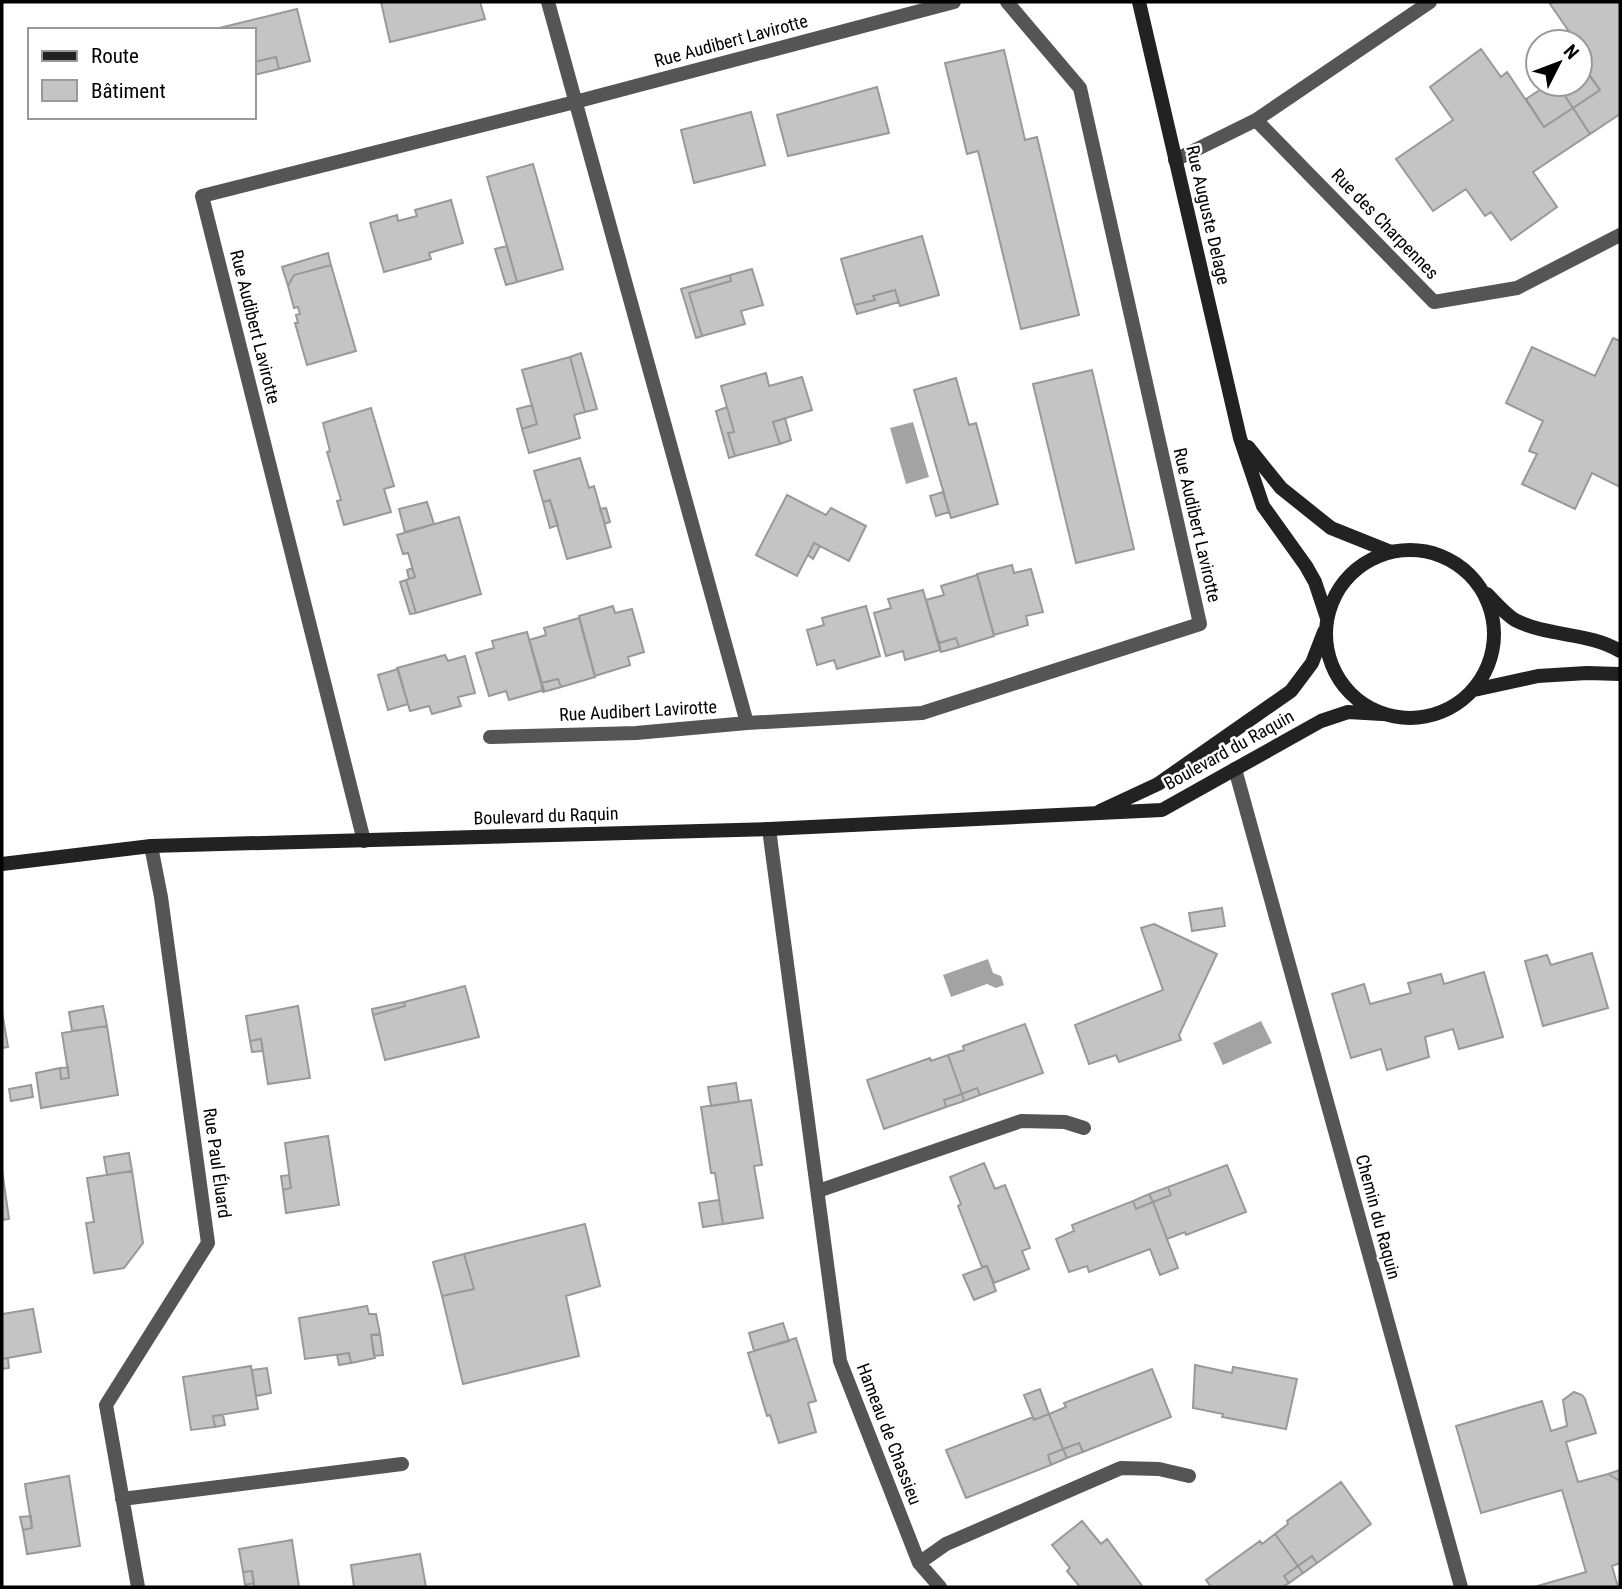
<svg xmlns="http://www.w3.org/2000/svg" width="1622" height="1589" viewBox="0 0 1622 1589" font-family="'Roboto Condensed',sans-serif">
<rect width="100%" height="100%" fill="#fff"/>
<!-- water -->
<path fill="#a3a3a3" d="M 913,422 L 929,477 L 906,484 L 890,428 Z
M 988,959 L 993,973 L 1001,976 L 1004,985 L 996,988 L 987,984 L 951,997 L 943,975 Z
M 1261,1021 L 1272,1043 L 1223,1065 L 1213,1043 Z"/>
<!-- building -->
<path fill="#c4c4c4" stroke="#999" stroke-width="2" d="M 381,2 L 480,2 L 485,19 L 390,42 Z
M 1554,2 L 1620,2 L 1620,114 L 1590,134 L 1573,108 L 1600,90 L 1580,61 L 1580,42 L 1567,42 L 1562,35 L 1568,30 L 1550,4 Z
M 297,9 L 310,61 L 279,69 L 276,57 L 254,62 L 254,30 L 211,30 Z
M 1481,49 L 1501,77 L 1507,72 L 1544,127 L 1573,108 L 1590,134 L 1533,172 L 1557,207 L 1511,240 L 1491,212 L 1485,216 L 1466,189 L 1433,211 L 1396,159 L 1453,120 L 1430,87 Z
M 1004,50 L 1025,140 L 1037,137 L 1079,315 L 1021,329 L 978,151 L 967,154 L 945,63 Z
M 276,57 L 279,69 L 254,75 L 254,62 Z
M 1580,63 L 1600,90 L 1573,108 L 1557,84 L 1580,84 Z
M 1549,84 L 1557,84 L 1573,108 L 1544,127 L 1526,99 Z
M 877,87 L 889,133 L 788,156 L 777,115 Z
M 751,112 L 765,165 L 694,183 L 681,130 Z
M 533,164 L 563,269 L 517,282 L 487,177 Z
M 451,200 L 463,243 L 429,253 L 431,259 L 384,272 L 370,223 L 397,215 L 398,221 L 417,216 L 415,210 Z
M 922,236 L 939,295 L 900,306 L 895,290 L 873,296 L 875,300 L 854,305 L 841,259 Z
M 507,246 L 517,282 L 506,285 L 495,249 Z
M 328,253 L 331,265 L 294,275 L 288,286 L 282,267 Z
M 331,265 L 356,351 L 307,365 L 295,323 L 298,323 L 296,315 L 300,314 L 298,307 L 294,308 L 288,286 L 294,275 Z
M 752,269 L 763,305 L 741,311 L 745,324 L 702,336 L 689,293 L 731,281 L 730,275 Z
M 730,275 L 731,281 L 689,293 L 702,336 L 696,338 L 681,289 Z
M 895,290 L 899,302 L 857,314 L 854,305 L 875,300 L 873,296 Z
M 1613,338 L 1620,341 L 1620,487 L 1592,473 L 1575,509 L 1522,484 L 1537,454 L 1529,451 L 1543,421 L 1506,403 L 1532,347 L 1595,376 Z
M 581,353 L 597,409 L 585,412 L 570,357 Z
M 570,357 L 585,412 L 574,415 L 580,438 L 529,453 L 522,429 L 537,424 L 522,370 Z
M 1092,370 L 1134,549 L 1076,563 L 1033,384 Z
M 766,373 L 769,386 L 802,377 L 812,410 L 773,422 L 780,444 L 735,456 L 728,433 L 734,432 L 721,386 Z
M 956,378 L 969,425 L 976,423 L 998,504 L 951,518 L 914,390 Z
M 532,405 L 537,424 L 522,429 L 517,409 Z
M 727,407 L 734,432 L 728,433 L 735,456 L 729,458 L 716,411 Z
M 371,408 L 394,486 L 384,489 L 391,512 L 344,525 L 337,501 L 341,500 L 327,452 L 330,451 L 323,423 Z
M 785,418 L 791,440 L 780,444 L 773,422 Z
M 580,458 L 589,488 L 594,486 L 611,547 L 567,559 L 550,500 L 543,502 L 534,471 Z
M 943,492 L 949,512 L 936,516 L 930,496 Z
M 787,495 L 826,515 L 831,508 L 866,526 L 849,561 L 814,543 L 797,576 L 756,555 Z
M 550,500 L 558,525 L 550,528 L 543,502 Z
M 427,502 L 434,524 L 405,532 L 399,509 Z
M 606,508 L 610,522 L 605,524 L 600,509 Z
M 459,517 L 481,594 L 416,613 L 406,580 L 415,577 L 408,553 L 403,554 L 397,535 Z
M 814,543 L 820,546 L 813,559 L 808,555 Z
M 1012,565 L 1014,573 L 1031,569 L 1043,612 L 1026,616 L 1028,625 L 994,635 L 977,574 Z
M 412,568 L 415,577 L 409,579 L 407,570 Z
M 977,575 L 994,636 L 959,647 L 956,638 L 939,643 L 926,600 L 944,595 L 941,586 Z
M 406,580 L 416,613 L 410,614 L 400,582 Z
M 923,590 L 940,650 L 905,660 L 903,651 L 886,656 L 874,613 L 891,608 L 888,599 Z
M 613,606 L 615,613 L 632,609 L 644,652 L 628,657 L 630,665 L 595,676 L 579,616 Z
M 866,606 L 880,656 L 837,669 L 834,660 L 817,665 L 807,630 L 824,625 L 822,618 Z
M 579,618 L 595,677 L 561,687 L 558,679 L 541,683 L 529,640 L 546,635 L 544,628 Z
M 527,632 L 544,690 L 509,700 L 506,691 L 489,696 L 476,653 L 494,648 L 492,641 Z
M 956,638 L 959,647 L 941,652 L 939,643 Z
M 445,655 L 448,661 L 465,656 L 475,693 L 458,697 L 461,706 L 432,714 L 429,706 L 410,711 L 397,668 Z
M 398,669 L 408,704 L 388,710 L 378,675 Z
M 558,679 L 561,687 L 543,692 L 541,683 Z
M 1222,908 L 1225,926 L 1192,931 L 1189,913 Z
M 1154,924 L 1217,954 L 1179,1035 L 1181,1040 L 1119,1062 L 1116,1055 L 1089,1064 L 1075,1025 L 1163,990 L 1141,928 Z
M 1592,953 L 1608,1008 L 1543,1026 L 1525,961 L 1547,955 L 1551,965 Z
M 1484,972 L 1503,1037 L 1459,1049 L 1453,1029 L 1425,1037 L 1429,1057 L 1387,1070 L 1381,1049 L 1351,1058 L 1332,994 L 1364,984 L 1370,1004 L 1411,993 L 1408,983 L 1441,974 L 1444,984 Z
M 465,986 L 479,1037 L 385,1060 L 373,1015 L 405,1006 L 404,1002 Z
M 404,1002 L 405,1006 L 373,1015 L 372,1009 Z
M 103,1006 L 107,1026 L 72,1031 L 69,1012 Z
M 298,1006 L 310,1078 L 268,1084 L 261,1039 L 250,1041 L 246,1016 Z
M 2,1012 L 8,1047 L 2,1048 Z
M 1025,1024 L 1043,1073 L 980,1095 L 977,1088 L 962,1094 L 948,1055 L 964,1050 L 963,1046 Z
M 107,1026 L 118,1095 L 41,1108 L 36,1073 L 60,1068 L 61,1079 L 69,1078 L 62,1033 Z
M 261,1039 L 263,1051 L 252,1052 L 250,1041 Z
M 948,1055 L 962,1094 L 944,1100 L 946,1107 L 884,1129 L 867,1080 L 930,1058 L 931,1061 Z
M 68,1067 L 69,1078 L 61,1079 L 60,1068 Z
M 736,1083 L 739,1102 L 711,1106 L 708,1087 Z
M 31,1085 L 33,1097 L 11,1101 L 9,1089 Z
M 977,1088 L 980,1095 L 964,1101 L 962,1094 Z
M 962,1094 L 964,1101 L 946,1107 L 944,1100 Z
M 751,1100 L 762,1165 L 754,1166 L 763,1218 L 723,1224 L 715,1173 L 711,1173 L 701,1107 Z
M 328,1136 L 339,1205 L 286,1213 L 283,1190 L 291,1188 L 285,1143 Z
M 129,1153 L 132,1171 L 107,1175 L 104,1157 Z
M 984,1163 L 995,1189 L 1005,1185 L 1030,1248 L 1022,1251 L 1029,1269 L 994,1283 L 987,1266 L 982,1267 L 958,1206 L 961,1204 L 950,1177 Z
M 1227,1165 L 1246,1212 L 1186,1235 L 1185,1232 L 1167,1239 L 1153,1202 L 1171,1195 L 1168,1187 Z
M 2,1170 L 9,1219 L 2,1220 Z
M 132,1171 L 143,1243 L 124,1268 L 94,1273 L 86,1223 L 94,1222 L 87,1178 Z
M 289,1175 L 291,1188 L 283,1190 L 281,1176 Z
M 1168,1187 L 1171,1195 L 1153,1202 L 1149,1194 Z
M 1149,1194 L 1153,1202 L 1136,1209 L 1133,1201 Z
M 719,1200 L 723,1224 L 703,1227 L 699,1203 Z
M 1133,1201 L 1136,1209 L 1153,1202 L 1178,1268 L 1160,1275 L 1150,1249 L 1089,1272 L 1087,1266 L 1069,1272 L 1056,1239 L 1074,1231 L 1072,1225 Z
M 585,1224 L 600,1286 L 566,1296 L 579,1356 L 463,1384 L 442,1296 L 474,1289 L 464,1254 Z
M 464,1254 L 474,1289 L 442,1296 L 433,1262 Z
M 987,1266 L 996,1291 L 974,1300 L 963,1275 Z
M 367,1306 L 369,1314 L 376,1314 L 380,1334 L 371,1335 L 375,1358 L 351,1363 L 349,1353 L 305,1359 L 299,1318 Z
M 33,1309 L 41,1352 L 2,1359 L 2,1314 Z
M 783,1323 L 789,1341 L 754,1351 L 749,1333 Z
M 380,1334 L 383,1355 L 374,1356 L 371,1335 Z
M 796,1338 L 816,1401 L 808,1403 L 816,1432 L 779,1443 L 770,1415 L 767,1416 L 748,1353 Z
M 349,1353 L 351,1363 L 339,1365 L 337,1355 Z
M 8,1358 L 9,1368 L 2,1369 L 2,1359 Z
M 1195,1365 L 1232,1373 L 1233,1367 L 1297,1379 L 1286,1429 L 1222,1417 L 1223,1414 L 1193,1408 Z
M 251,1366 L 258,1409 L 213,1416 L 215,1427 L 191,1430 L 183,1377 Z
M 267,1368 L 271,1393 L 256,1396 L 252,1370 Z
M 1152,1369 L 1171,1417 L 1083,1452 L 1079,1443 L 1063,1449 L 1049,1414 L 1066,1407 L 1064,1403 Z
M 1040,1389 L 1049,1414 L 1034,1420 L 1024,1395 Z
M 1574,1392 L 1582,1395 L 1585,1399 L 1596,1433 L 1566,1442 L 1578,1482 L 1608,1474 L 1620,1481 L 1620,1563 L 1612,1566 L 1618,1587 L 1534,1587 L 1586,1572 L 1562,1490 L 1481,1513 L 1456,1426 L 1542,1401 L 1551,1431 L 1567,1426 L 1563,1400 Z
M 1049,1414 L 1063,1449 L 1048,1455 L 1051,1465 L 966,1498 L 946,1450 L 1033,1417 L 1034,1420 Z
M 223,1415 L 225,1425 L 215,1427 L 213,1416 Z
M 1079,1443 L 1083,1452 L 1067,1458 L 1063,1449 Z
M 1063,1449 L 1067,1458 L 1051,1465 L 1048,1455 Z
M 1620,1470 L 1620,1481 L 1608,1474 Z
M 69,1476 L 80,1546 L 27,1554 L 23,1530 L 32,1528 L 25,1484 Z
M 1341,1482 L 1371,1524 L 1317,1563 L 1312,1556 L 1298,1566 L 1275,1534 L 1288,1524 L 1287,1521 Z
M 31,1516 L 32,1528 L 23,1530 L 20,1517 Z
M 1082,1521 L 1101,1544 L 1107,1539 L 1143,1587 L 1080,1587 L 1067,1571 L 1070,1568 L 1052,1545 Z
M 1275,1534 L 1298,1566 L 1284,1576 L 1289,1583 L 1282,1587 L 1211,1587 L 1206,1580 L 1260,1541 L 1262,1544 Z
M 292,1540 L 299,1587 L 254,1587 L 252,1571 L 243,1572 L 239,1549 Z
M 420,1554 L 426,1587 L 354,1587 L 351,1565 Z
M 1312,1556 L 1317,1563 L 1303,1573 L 1298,1566 Z
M 1298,1566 L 1303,1573 L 1289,1583 L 1284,1576 Z
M 252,1571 L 254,1583 L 245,1585 L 243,1572 Z"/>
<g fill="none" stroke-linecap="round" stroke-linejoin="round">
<!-- street -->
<path stroke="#555" stroke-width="14" d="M 548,2 L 747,723 L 922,713 L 1200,624 L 1080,88 L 1007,2
M 1256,120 L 1434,302 L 1517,288 L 1620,235
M 1175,160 L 1256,120 L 1430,2
M 490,737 L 636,733 L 747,723
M 1235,769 L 1461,1587
M 769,829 L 840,1361 L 919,1563 L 940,1587
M 364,841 L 202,196 L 575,102 L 954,2
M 818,1191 L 1021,1121 L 1065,1122 L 1084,1128
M 122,1499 L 402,1464
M 919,1563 L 946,1544 L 1121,1468 L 1159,1469 L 1189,1476
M 138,1587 L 106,1405 L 208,1243 L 161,897 L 151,846"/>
<!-- secondary -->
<path stroke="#222" stroke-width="14" d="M 1139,2 L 1240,438 L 1263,506 L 1306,566 L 1315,582 L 1327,618
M 1248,447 L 1281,488 L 1331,528 L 1391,552
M1326 634a84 84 0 1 1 168 0a84 84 0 1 1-168 0Z
M 1487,594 C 1495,602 1505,614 1515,620 C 1548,637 1589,632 1620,651
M 1474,690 L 1538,676 L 1587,673 L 1620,674
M 1100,811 L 1158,784 L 1291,691 L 1312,663 L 1324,632
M 2,864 L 151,846 L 769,829 L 1162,810 L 1321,721 L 1348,712 L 1382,714"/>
</g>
<g text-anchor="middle" stroke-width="5" stroke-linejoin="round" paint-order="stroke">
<!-- street labels -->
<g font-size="18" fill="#000" stroke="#fff">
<text transform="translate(731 41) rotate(-15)" y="6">Rue Audibert Lavirotte</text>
<text transform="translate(1208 215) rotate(77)" y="6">Rue Auguste Delage</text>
<text transform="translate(1385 224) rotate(46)" y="6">Rue des Charpennes</text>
<text transform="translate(255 327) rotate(76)" y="6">Rue Audibert Lavirotte</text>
<text transform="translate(1197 525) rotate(77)" y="6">Rue Audibert Lavirotte</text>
<text transform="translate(638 711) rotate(-3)" y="6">Rue Audibert Lavirotte</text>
<text transform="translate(1229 750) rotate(-29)" y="6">Boulevard du Raquin</text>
<text transform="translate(546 816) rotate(-2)" y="6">Boulevard du Raquin</text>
<text transform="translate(217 1163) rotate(82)" y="6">Rue Paul Éluard</text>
<text transform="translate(1378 1217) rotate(75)" y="6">Chemin du Raquin</text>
<text transform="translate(889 1434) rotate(69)" y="6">Hameau de Chassieu</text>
</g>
</g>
<!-- border -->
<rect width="1622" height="1589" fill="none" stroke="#000000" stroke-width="7"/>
<!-- legend -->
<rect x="28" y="28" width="228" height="91" fill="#ffffff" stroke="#999999" stroke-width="2"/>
<rect x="42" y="51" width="35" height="10" fill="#222222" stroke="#999999" stroke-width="2"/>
<text x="91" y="63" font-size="21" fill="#000000">Route</text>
<rect x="42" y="80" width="35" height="21" fill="#c4c4c4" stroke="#999999" stroke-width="2"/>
<text x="91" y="98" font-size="21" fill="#000000">Bâtiment</text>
<!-- north arrow -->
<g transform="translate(1559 63) rotate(48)"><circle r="33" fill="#ffffff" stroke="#999999" stroke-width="2"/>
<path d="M0-5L12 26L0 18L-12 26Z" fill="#000000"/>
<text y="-10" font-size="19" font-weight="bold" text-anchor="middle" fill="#000000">N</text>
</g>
</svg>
